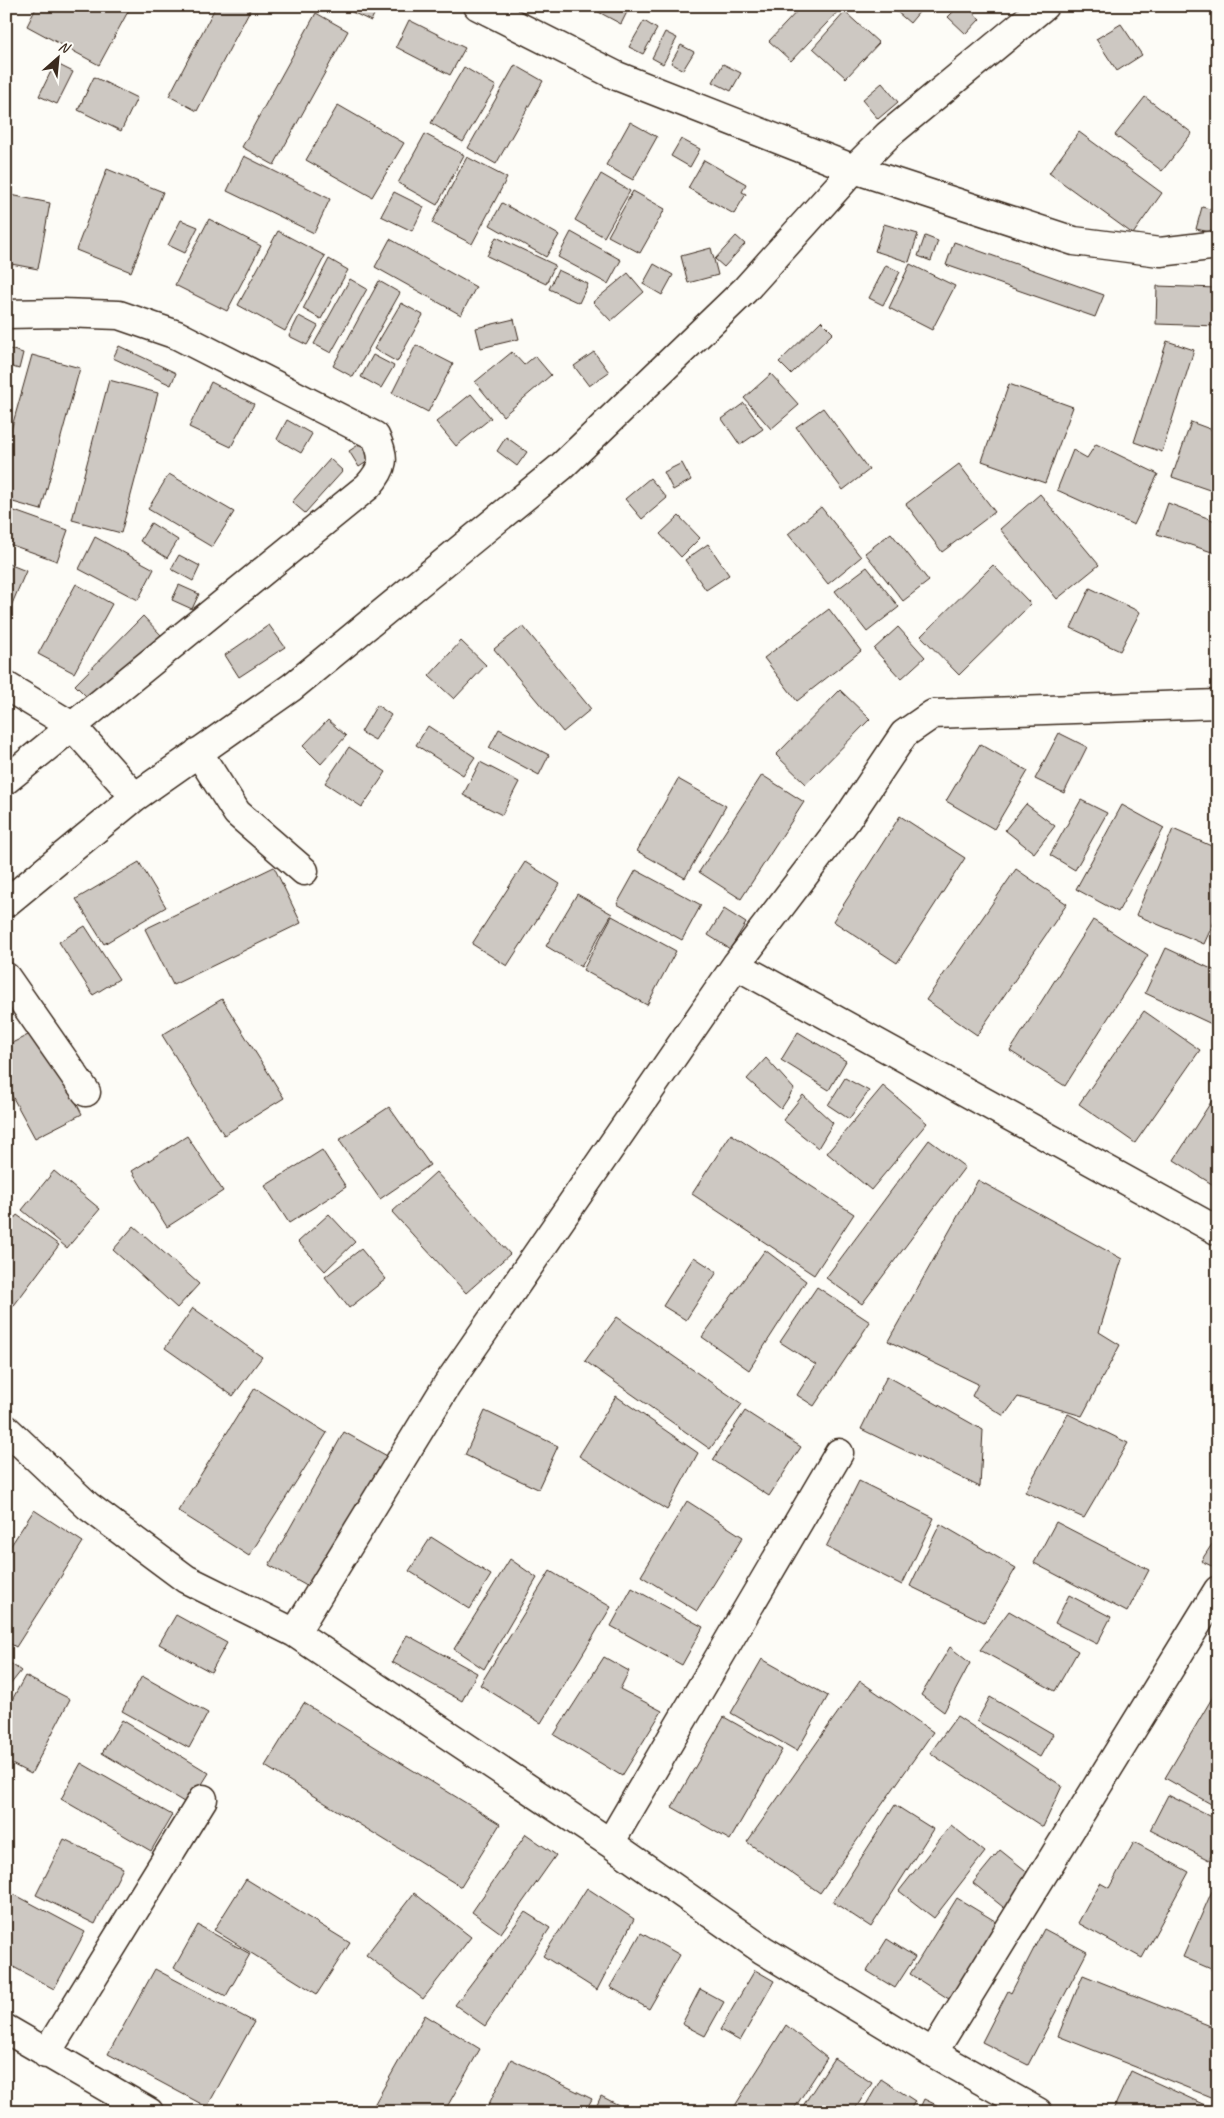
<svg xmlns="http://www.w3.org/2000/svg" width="1224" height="2118" viewBox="0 0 1224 2118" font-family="Caveat,sans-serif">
<rect width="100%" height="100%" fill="#fdfcf7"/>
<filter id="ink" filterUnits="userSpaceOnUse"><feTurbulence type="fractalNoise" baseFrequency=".02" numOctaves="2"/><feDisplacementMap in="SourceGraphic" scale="10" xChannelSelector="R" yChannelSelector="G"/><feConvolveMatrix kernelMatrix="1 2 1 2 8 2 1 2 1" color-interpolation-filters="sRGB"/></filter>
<g filter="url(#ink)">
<!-- building -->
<path fill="#cdc8c2" stroke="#3b2a1e" d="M 37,6 L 131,6 L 99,65 L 27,26 Z
M 216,6 L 252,6 L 197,111 L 169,96 Z
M 355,6 L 378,6 L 371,21 L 352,12 Z
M 594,6 L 630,6 L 621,24 L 593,9 Z
M 802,6 L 843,6 L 791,61 L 769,41 Z
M 890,6 L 915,6 L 920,11 L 910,23 Z
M 959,6 L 966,6 L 980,19 L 966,34 L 948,17 Z
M 845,12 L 879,43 L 846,78 L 813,48 Z
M 316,13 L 348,31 L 274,165 L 242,147 Z
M 409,20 L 465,48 L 450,75 L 396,47 Z
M 644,21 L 657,29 L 643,54 L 629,47 Z
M 1121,24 L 1142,55 L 1117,71 L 1096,39 Z
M 665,32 L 677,38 L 663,64 L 652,58 Z
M 681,45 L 694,52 L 683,70 L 671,63 Z
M 55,63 L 73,72 L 57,104 L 39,96 Z
M 723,64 L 741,73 L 731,91 L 713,82 Z
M 515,65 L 543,81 L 496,164 L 468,148 Z
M 464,67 L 496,86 L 463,142 L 431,123 Z
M 94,77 L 137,98 L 121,131 L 78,110 Z
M 882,83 L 898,102 L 878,119 L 862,100 Z
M 1145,97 L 1192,133 L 1162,171 L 1115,135 Z
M 338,105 L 404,143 L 372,197 L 306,160 Z
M 630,122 L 657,137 L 633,180 L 606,165 Z
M 1079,132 L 1162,193 L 1133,234 L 1049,173 Z
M 425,134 L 464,155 L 437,205 L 398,183 Z
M 681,139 L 700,149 L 690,167 L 671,156 Z
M 244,156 L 330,199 L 314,233 L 227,191 Z
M 467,157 L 507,178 L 472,244 L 432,223 Z
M 704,160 L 746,184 L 742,192 L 746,194 L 734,214 L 688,188 Z
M 107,169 L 163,192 L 131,272 L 76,250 Z
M 601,174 L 630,191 L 604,237 L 575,220 Z
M 633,191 L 665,209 L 640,253 L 608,236 Z
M 394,192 L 424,207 L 412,231 L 381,216 Z
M 6,194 L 50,203 L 38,269 L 6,263 Z
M 502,203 L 559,235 L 546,257 L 490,225 Z
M 1202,207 L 1218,211 L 1214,233 L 1196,229 Z
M 209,219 L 261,246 L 227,311 L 175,285 Z
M 181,220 L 198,227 L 185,253 L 168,245 Z
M 884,224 L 918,234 L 909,262 L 875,251 Z
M 278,231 L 325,256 L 285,331 L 238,305 Z
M 571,232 L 621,260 L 608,284 L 558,257 Z
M 736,236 L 745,244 L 724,267 L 715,259 Z
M 925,236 L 938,241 L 931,261 L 918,256 Z
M 496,237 L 555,265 L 546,284 L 487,256 Z
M 390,239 L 476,287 L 461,315 L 375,267 Z
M 954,242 L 1104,295 L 1095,317 L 946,265 Z
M 711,248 L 718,275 L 688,283 L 681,256 Z
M 329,259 L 348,270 L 321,319 L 303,309 Z
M 654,264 L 673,275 L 662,295 L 643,284 Z
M 910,264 L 955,286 L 932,330 L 889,308 Z
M 886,265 L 900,272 L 883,305 L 869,298 Z
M 558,270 L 588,284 L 579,303 L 549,289 Z
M 628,273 L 644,292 L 611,321 L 593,302 Z
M 350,279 L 367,289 L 331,353 L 314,344 Z
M 379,281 L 400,293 L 353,377 L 333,366 Z
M 1157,286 L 1218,288 L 1218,326 L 1156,324 Z
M 401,303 L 423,315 L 397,362 L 374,349 Z
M 299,316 L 318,326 L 307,345 L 289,336 Z
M 514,319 L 519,339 L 481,348 L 476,328 Z
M 821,321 L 833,333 L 791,374 L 779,362 Z
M 1167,341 L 1194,350 L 1162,452 L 1134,442 Z
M 416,345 L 453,364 L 428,412 L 392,393 Z
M 119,346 L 176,373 L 171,385 L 113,358 Z
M 6,348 L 23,353 L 19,369 L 6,365 Z
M 512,352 L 524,365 L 535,356 L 551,375 L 503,416 L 475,382 Z
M 594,352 L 609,372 L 589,386 L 574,366 Z
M 32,355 L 80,368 L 41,510 L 6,500 L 6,448 Z
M 373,355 L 394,366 L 381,388 L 361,377 Z
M 771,374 L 799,405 L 771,429 L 744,398 Z
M 109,380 L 158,393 L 121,533 L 72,520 Z
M 211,382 L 254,404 L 231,447 L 189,427 Z
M 1009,384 L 1073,407 L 1045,483 L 982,461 Z
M 471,394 L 491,418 L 456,446 L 436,422 Z
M 744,403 L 763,429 L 740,445 L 722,419 Z
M 823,408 L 869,470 L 843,490 L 796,427 Z
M 287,420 L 312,434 L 301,453 L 277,439 Z
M 1191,422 L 1218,432 L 1218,493 L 1172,477 Z
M 506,437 L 527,452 L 517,466 L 497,451 Z
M 363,442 L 373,458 L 359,467 L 349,451 Z
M 1096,444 L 1158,474 L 1134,525 L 1057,490 L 1073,450 L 1087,458 Z
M 330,459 L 343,471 L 305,513 L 292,502 Z
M 682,463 L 691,480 L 673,490 L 664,472 Z
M 959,464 L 995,512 L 942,552 L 906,504 Z
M 169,474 L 234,512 L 212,547 L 148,509 Z
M 650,478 L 667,498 L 642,519 L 625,499 Z
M 1040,494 L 1099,565 L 1057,599 L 1000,529 Z
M 1168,503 L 1218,522 L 1218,554 L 1157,534 Z
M 821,507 L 861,557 L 828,584 L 788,534 Z
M 6,508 L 68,530 L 57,561 L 6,543 Z
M 679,516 L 700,538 L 681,557 L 660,534 Z
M 151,523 L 178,540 L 167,558 L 140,541 Z
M 891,533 L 929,581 L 903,601 L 865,553 Z
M 95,537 L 154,569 L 138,600 L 79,569 Z
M 708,544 L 729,575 L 706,590 L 685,560 Z
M 179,555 L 200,566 L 193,581 L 171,569 Z
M 6,563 L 26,571 L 6,618 Z
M 993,565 L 1031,604 L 959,675 L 921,636 Z
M 867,567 L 899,607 L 867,632 L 835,591 Z
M 76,584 L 112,604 L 74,673 L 38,654 Z
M 179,585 L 199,594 L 192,609 L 172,600 Z
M 1090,588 L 1140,612 L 1120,651 L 1071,628 Z
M 829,609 L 861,651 L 797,701 L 764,658 Z
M 143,616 L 161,635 L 93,703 L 75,685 Z
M 269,625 L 285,647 L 239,677 L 225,655 Z
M 523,626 L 591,709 L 563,732 L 494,649 Z
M 898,627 L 925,657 L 901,679 L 874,649 Z
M 461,641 L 486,665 L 454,699 L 429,676 Z
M 840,690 L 870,719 L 806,784 L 776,755 Z
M 377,705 L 391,715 L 375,740 L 361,732 Z
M 328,720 L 346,736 L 321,764 L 303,746 Z
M 428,726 L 475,757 L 463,775 L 416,745 Z
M 499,729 L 549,755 L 539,775 L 489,748 Z
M 1059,733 L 1087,747 L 1064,793 L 1035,779 Z
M 980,744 L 1028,771 L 994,829 L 946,801 Z
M 349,747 L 386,772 L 362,807 L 325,783 Z
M 480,762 L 519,782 L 502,815 L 463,795 Z
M 762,775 L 804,802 L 741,899 L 699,872 Z
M 678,779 L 726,806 L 685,878 L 637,851 Z
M 1081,800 L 1107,813 L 1075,870 L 1050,855 Z
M 1026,804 L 1055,826 L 1034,853 L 1005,830 Z
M 1122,805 L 1164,828 L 1118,912 L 1076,889 Z
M 900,816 L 965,858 L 897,963 L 833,921 Z
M 1173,829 L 1218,849 L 1218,913 L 1204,944 L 1136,915 Z
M 139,862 L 166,907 L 104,944 L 76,899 Z
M 525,862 L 560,884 L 507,966 L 472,944 Z
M 274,867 L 301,923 L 173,985 L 145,929 Z
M 1016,869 L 1067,904 L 977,1035 L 926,1000 Z
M 636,870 L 701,905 L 682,940 L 617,904 Z
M 577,894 L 612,914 L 581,967 L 546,946 Z
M 724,909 L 746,923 L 730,949 L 708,935 Z
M 612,916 L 676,951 L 647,1005 L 583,970 Z
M 1093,920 L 1148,955 L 1065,1086 L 1010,1051 Z
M 85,926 L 119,979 L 93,995 L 59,942 Z
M 1166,948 L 1218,972 L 1218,1027 L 1145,993 Z
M 222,999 L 284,1098 L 224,1135 L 162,1035 Z
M 1144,1011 L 1200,1050 L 1135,1143 L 1079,1104 Z
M 38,1030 L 82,1114 L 35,1138 L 6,1085 L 6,1046 Z
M 798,1032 L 846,1061 L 829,1090 L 781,1060 Z
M 766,1058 L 794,1089 L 781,1109 L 747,1079 Z
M 845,1078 L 869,1091 L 849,1119 L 828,1105 Z
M 883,1086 L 927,1123 L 871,1190 L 827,1153 Z
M 1218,1091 L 1218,1188 L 1174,1160 Z
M 803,1095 L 833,1123 L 818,1148 L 783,1120 Z
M 389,1107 L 430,1165 L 380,1199 L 339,1140 Z
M 731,1134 L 854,1214 L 814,1275 L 692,1194 Z
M 187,1136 L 223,1191 L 167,1227 L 132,1171 Z
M 929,1140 L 965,1167 L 862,1304 L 826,1278 Z
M 322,1150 L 346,1187 L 289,1223 L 265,1186 Z
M 54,1171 L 100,1209 L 67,1248 L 22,1210 Z
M 436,1172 L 510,1254 L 466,1293 L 392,1212 Z
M 978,1180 L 1122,1259 L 1099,1332 L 1120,1345 L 1082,1416 L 1018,1397 L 1004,1416 L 972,1396 L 978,1384 L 888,1341 Z
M 329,1214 L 355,1242 L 325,1271 L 298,1242 Z
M 17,1215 L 59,1245 L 6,1316 L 6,1229 Z
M 134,1226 L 199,1284 L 177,1308 L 113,1250 Z
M 361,1249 L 386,1279 L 349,1308 L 325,1277 Z
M 765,1250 L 806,1281 L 749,1370 L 702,1337 Z
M 694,1257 L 717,1272 L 686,1320 L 663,1306 Z
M 817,1287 L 870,1322 L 814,1406 L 797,1395 L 816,1365 L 780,1342 Z
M 193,1308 L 262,1357 L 233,1396 L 165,1348 Z
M 617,1317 L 742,1404 L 710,1449 L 585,1361 Z
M 887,1376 L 983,1430 L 980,1487 L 861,1429 Z
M 255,1388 L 327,1433 L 249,1556 L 178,1511 Z
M 616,1396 L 698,1453 L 667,1510 L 579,1456 Z
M 485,1411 L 558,1446 L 538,1489 L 465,1455 Z
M 745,1411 L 801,1447 L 769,1496 L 713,1460 Z
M 1068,1414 L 1128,1443 L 1084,1518 L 1025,1492 Z
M 344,1432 L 389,1457 L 314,1590 L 269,1565 Z
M 859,1481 L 934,1518 L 902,1585 L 826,1547 Z
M 687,1501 L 743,1537 L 697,1611 L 641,1576 Z
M 34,1510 L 83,1542 L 16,1647 L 6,1641 L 6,1553 Z
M 1056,1522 L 1149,1570 L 1127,1612 L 1034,1563 Z
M 940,1524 L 1016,1568 L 984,1622 L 910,1586 Z
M 1218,1535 L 1218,1569 L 1201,1561 Z
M 431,1537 L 491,1575 L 470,1609 L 409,1571 Z
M 510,1559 L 537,1578 L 484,1669 L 454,1649 Z
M 550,1571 L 611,1607 L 541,1723 L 480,1685 Z
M 632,1588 L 703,1627 L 682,1665 L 611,1626 Z
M 1069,1595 L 1111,1617 L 1097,1644 L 1055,1623 Z
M 1009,1611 L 1078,1651 L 1055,1691 L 980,1650 Z
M 176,1615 L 227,1643 L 211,1672 L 159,1644 Z
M 407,1635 L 477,1673 L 462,1701 L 392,1662 Z
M 950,1647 L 970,1663 L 944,1712 L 921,1695 Z
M 604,1657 L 629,1671 L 620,1689 L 662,1711 L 622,1776 L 554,1735 Z
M 762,1659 L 828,1696 L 797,1751 L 731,1713 Z
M 6,1660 L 21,1671 L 6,1690 Z
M 25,1676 L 70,1699 L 31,1774 L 6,1761 L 6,1711 Z
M 142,1676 L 208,1713 L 189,1748 L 122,1711 Z
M 860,1681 L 933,1732 L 820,1893 L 747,1842 Z
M 1218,1688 L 1218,1808 L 1165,1778 Z
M 990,1697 L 1053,1734 L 1040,1757 L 977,1721 Z
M 304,1703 L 500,1824 L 461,1887 L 265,1766 Z
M 957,1716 L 1062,1786 L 1043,1827 L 930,1753 Z
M 724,1717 L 782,1750 L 730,1840 L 672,1807 Z
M 122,1720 L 209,1773 L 189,1805 L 102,1753 Z
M 81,1763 L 172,1815 L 151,1851 L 61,1799 Z
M 1168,1795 L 1218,1820 L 1218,1841 L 1209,1860 L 1150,1830 Z
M 895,1805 L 933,1829 L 871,1927 L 833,1902 Z
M 951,1825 L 985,1852 L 934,1918 L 899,1891 Z
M 526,1834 L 556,1855 L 501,1933 L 472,1912 Z
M 64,1839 L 123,1868 L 95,1924 L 36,1895 Z
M 1134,1842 L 1189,1872 L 1142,1958 L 1078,1923 L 1100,1883 L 1109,1888 Z
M 1000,1850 L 1035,1878 L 1008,1911 L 973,1883 Z
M 246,1879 L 350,1943 L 317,1994 L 214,1930 Z
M 587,1888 L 634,1919 L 597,1990 L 543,1956 Z
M 6,1890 L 85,1932 L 54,1989 L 6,1963 Z
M 1212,1891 L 1218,1893 L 1218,1972 L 1183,1957 Z
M 414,1893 L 471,1937 L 423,1999 L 366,1955 Z
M 957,1898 L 1000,1924 L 952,2001 L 910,1974 Z
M 525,1912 L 550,1928 L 485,2026 L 455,2005 Z
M 198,1925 L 250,1954 L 226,1996 L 174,1968 Z
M 1044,1929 L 1087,1952 L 1028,2065 L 982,2042 L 1008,1991 L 1011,1993 Z
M 641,1933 L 680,1955 L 649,2009 L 610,1987 Z
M 887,1939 L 915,1957 L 895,1988 L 867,1971 Z
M 155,1969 L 254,2022 L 207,2107 L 108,2054 Z
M 755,1970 L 774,1981 L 740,2041 L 720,2030 Z
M 1083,1975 L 1218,2029 L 1218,2100 L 1058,2036 Z
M 700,1989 L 724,2002 L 705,2036 L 682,2024 Z
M 425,2015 L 480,2049 L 444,2112 L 370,2112 Z
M 786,2025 L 827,2058 L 792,2112 L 731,2112 Z
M 834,2058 L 872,2083 L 853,2112 L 799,2112 Z
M 511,2059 L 592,2099 L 585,2112 L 485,2112 Z
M 1131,2071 L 1207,2106 L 1204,2112 L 1112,2112 Z
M 881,2079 L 915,2101 L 909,2112 L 862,2112 Z
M 601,2096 L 632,2112 L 594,2112 Z
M 924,2099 L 951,2112 L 918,2112 Z"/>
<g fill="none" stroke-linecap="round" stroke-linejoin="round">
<!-- minor casing -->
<g stroke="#3b2a1e" stroke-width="31">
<path id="minor" d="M 478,6 L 617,76 L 854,169 L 1074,241 L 1160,252 L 1218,245
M 6,314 L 61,313 L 119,315 L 177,335 L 375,436 C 386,458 384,468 368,486 L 6,780
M 6,686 L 72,726 L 135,797
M 198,752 L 237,813 L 304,871
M 6,903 L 135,797 L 292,687 L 561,467 L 745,290 L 854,169 L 888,135 L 1044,6
M 736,965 L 1218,1231
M 6,977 L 86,1092
M 6,1429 L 88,1506 L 186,1579 L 295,1633 L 610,1843 L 763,1950 L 933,2053 L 1038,2112
M 295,1633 L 447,1385 L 736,965 L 847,819 L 904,734 L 933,714 L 1218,704
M 610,1843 L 839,1453
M 6,2029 L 149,2112
M 933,2053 L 1218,1590
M 46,2054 L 203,1799"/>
</g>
<!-- minor -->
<use href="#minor" stroke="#fdfcf7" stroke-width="28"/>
</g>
</g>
<!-- margin -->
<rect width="1224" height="2118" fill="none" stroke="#fdfcf7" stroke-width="25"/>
<rect x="12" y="12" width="1199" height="2093" fill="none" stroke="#3b2a1e" stroke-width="2" filter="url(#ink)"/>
<!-- north arrow -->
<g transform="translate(58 58) rotate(27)" stroke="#fdfcf7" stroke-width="4" paint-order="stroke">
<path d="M0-4L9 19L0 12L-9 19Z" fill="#3b2a1e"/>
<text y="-8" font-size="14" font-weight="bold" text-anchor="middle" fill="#3b2a1e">N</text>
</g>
</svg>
